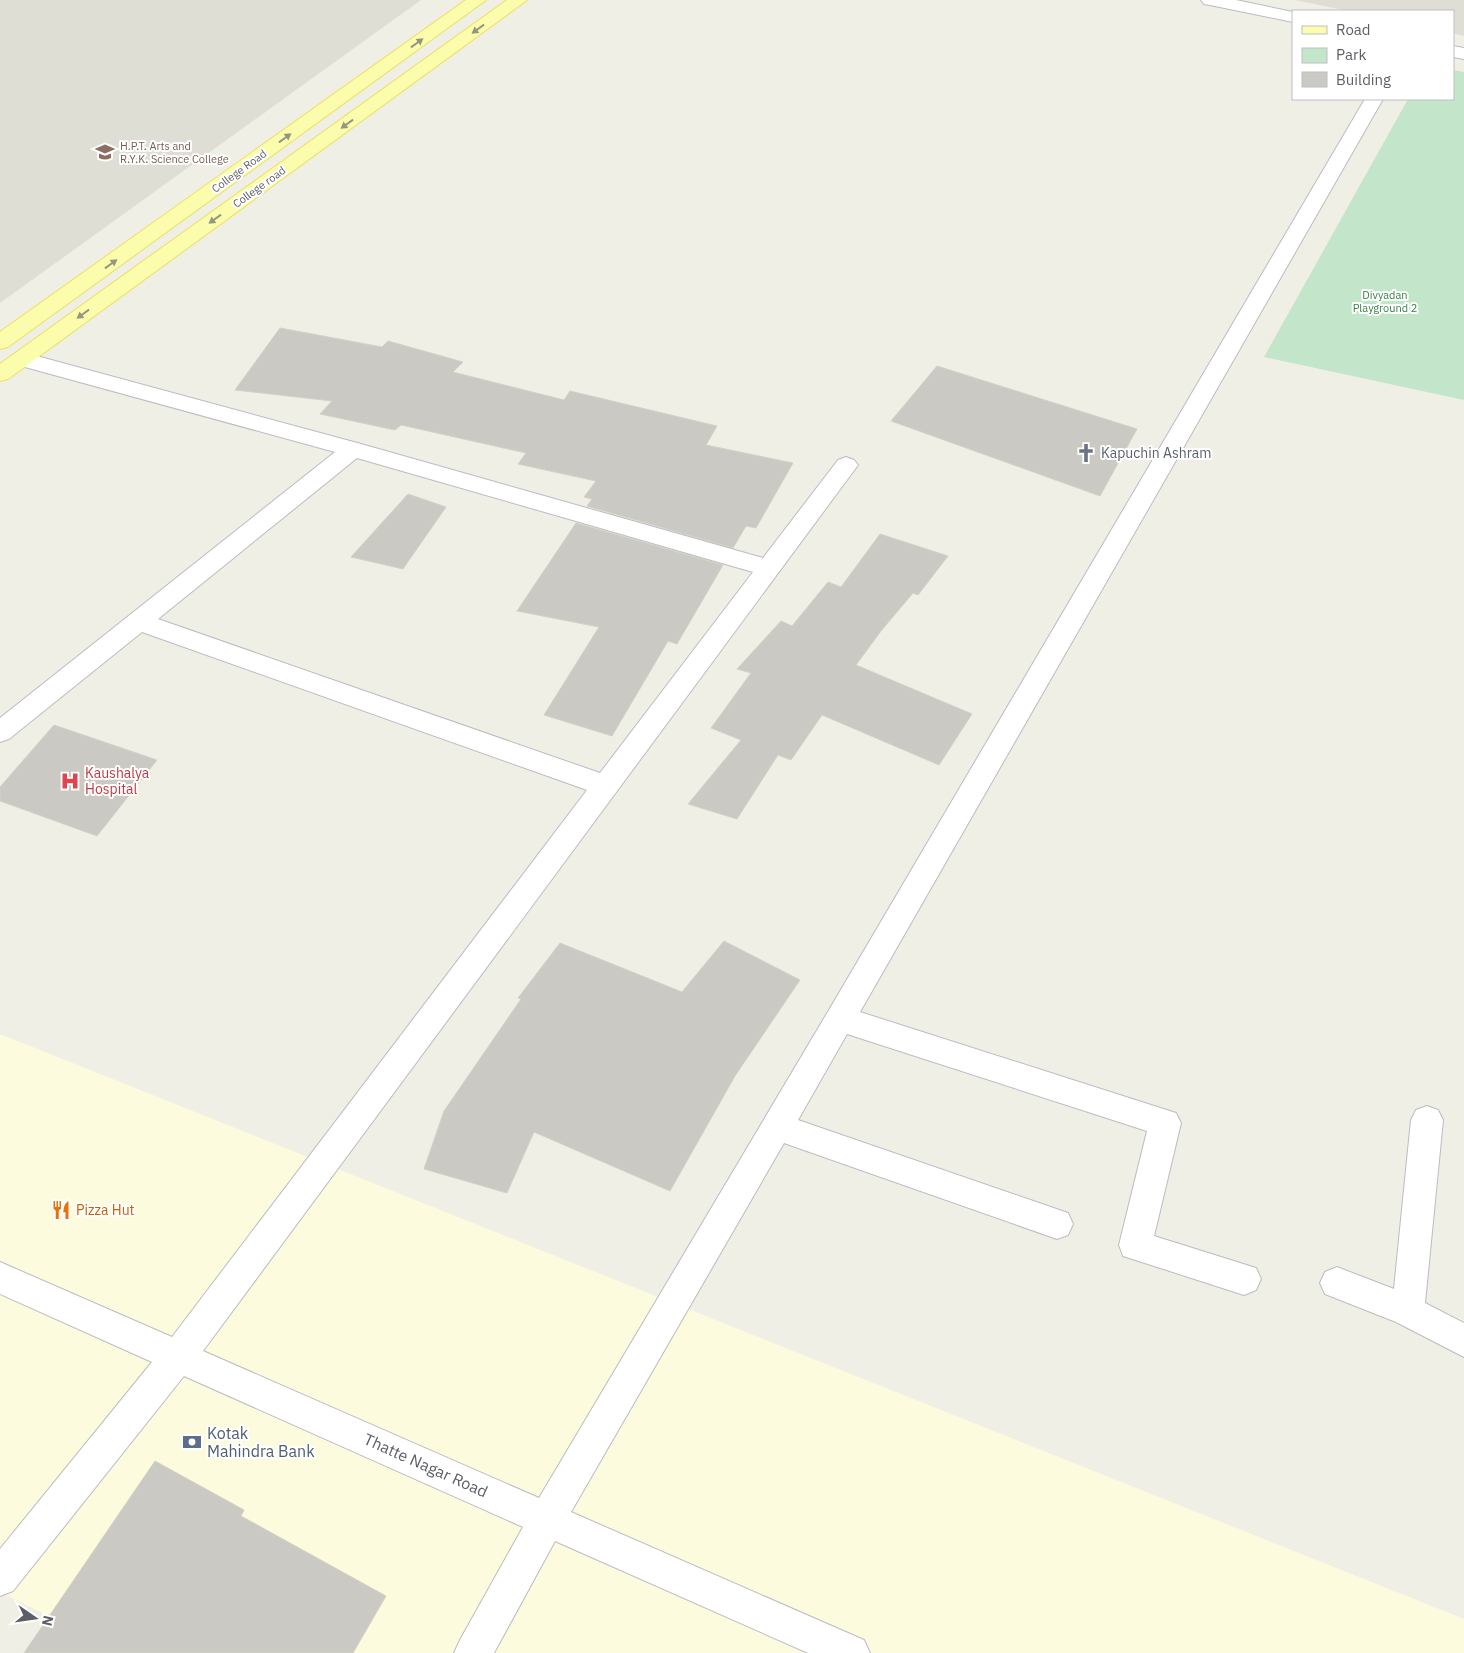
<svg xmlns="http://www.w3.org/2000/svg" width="1464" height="1653" viewBox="0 0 1464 1653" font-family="'IBM Plex Sans',sans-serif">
<rect width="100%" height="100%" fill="#efefe6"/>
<!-- commercial -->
<path fill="#fdfbdd" d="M 0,1034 L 1464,1619 L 1464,1653 L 124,1653 L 0,1592 Z"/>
<!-- education -->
<path fill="#dfded4" d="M 0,0 L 421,0 L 0,303 Z
M 1295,0 L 1464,0 L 1464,36 L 1453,33 L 1453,11 L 1348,11 Z"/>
<!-- green -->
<path fill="#c3e6ca" d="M 1453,70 L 1464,72 L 1464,400 L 1264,357 L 1408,99 L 1453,99 Z"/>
<!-- building -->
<path fill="#cac9c3" stroke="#d4d2c4" d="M 280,328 L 382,347 L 388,341 L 463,362 L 453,372 L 564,400 L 570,391 L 717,426 L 706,445 L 793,463 L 756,528 L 746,526 L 733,548 L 587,506 L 592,499 L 584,497 L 596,481 L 518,464 L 526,453 L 401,425 L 395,430 L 320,414 L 332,401 L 235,390 Z
M 937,366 L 1137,429 L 1100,496 L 891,421 Z
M 408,494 L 446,507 L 403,569 L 351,557 Z
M 576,523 L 723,565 L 677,644 L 668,641 L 612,736 L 544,715 L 599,627 L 517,611 Z
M 880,534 L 948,556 L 918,595 L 913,593 L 881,631 L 856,665 L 972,714 L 939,765 L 822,715 L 791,760 L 778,755 L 737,819 L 688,804 L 741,740 L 711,728 L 751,673 L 737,669 L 781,621 L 792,626 L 828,582 L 841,587 Z
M 54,725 L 157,760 L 97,836 L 0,801 L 0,787 Z
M 724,941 L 800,980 L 735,1076 L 670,1191 L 534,1132 L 507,1193 L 424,1169 L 444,1111 L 521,999 L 518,998 L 560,943 L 682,992 Z
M 155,1461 L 244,1510 L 241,1516 L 386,1596 L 353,1653 L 24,1653 Z"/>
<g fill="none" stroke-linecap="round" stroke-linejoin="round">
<!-- minor casing -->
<g stroke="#babcc1" stroke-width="2">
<path id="minor" d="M 1201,0 L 1236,0 L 1293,12 L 1293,22 L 1210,5 L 1204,4 Z
M 1453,46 L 1464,48 L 1464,59 L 1453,57 Z
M 1365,99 L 1383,99 L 860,1012 L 1176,1113 L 1181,1123 L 1154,1236 L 1256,1268 L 1261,1279 L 1256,1290 L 1244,1295 L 1123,1256 L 1119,1245 L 1147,1131 L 847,1034 L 798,1120 L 1068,1213 L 1073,1224 L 1068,1235 L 1057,1239 L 784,1143 L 571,1512 L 864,1640 L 870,1653 L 808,1653 L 555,1541 L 494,1653 L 454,1653 L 460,1640 L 523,1527 L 184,1376 L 13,1591 L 0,1596 L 0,1549 L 152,1362 L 0,1294 L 0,1262 L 172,1337 L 587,790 L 142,632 L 9,739 L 0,742 L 0,718 L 335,452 L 14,364 L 11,359 L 14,354 L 22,352 L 361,444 L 763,558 L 838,460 L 846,457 L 854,460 L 858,465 L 203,1351 L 539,1498 L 829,1010 ZM 357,458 L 753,572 L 600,773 L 158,619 Z
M 1427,1106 L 1438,1110 L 1443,1120 L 1425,1303 L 1464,1323 L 1464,1357 L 1396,1322 L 1325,1294 L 1320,1283 L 1325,1272 L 1337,1267 L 1394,1289 L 1411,1120 L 1416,1110 Z"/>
</g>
<!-- major casing -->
<g stroke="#eee060" stroke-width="2">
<path id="major" d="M 466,0 L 486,0 L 8,347 L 0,349 L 0,332 Z
M 507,0 L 527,0 L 8,379 L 0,381 L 0,364 Z"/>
</g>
<!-- minor -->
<use href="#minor" fill="#fff" fill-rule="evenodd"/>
<!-- major -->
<use href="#major" fill="#fbfdad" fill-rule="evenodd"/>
</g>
<!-- one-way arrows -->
<defs><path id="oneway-solid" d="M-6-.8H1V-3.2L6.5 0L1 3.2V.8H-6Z" transform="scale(1.25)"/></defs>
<g fill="#94967f">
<use href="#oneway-solid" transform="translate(478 29) rotate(144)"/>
<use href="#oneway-solid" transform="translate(417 43) rotate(-36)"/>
<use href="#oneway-solid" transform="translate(347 124) rotate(144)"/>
<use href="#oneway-solid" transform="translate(285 138) rotate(-36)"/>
<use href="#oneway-solid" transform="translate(215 219) rotate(144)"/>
<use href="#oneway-solid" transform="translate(111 264) rotate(-36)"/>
<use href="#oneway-solid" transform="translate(83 314) rotate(144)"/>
</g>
<!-- icons -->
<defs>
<g id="university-bare" transform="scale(1.5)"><path d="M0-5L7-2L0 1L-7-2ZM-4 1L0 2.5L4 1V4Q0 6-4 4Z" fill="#8d6e63" stroke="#fff" stroke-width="2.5" paint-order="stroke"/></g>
<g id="church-bare" transform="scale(1.5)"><path d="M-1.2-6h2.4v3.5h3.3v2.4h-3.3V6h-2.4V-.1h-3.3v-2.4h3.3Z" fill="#6b7280" stroke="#fff" stroke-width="2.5" paint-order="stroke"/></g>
<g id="hospital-bare" transform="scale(1.5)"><path d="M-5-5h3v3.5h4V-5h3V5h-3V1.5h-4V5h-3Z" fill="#e0444e" stroke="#fff" stroke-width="2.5" paint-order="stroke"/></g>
<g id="restaurant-bare" transform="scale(1.5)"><path d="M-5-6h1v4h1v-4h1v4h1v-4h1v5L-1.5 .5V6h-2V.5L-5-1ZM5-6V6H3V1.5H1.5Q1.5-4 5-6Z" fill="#e8710a" stroke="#fff" stroke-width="2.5" paint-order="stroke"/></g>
<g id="bank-bare" transform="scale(1.5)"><path d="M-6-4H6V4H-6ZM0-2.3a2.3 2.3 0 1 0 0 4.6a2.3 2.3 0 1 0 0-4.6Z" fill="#5c6f8a" stroke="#fff" stroke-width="2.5" paint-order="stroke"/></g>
</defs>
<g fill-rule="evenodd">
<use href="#university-bare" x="105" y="152"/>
<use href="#church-bare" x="1086" y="453"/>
<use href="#hospital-bare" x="70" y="781"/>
<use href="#restaurant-bare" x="61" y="1210"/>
<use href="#bank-bare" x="192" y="1442"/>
</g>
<g text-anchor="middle" stroke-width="4" stroke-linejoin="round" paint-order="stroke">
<!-- far-education labels -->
<g font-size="11" fill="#785e54" stroke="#fff" text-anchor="start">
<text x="120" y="150">H.P.T. Arts and<tspan x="120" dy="13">R.Y.K. Science College</tspan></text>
</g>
<!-- far-street labels -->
<g font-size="11" fill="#5d5f66" stroke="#fff">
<text transform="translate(239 171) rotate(-36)" y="4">College Road</text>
<text transform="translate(259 187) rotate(-36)" y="4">College road</text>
</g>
<!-- far-park labels -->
<g font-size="11" fill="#378349" stroke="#fff">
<text x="1385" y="299">Divyadan<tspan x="1385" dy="13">Playground 2</tspan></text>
</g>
<!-- worship labels -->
<g font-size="14" fill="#5b616d" stroke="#fff" text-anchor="start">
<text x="1101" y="458">Kapuchin Ashram</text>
</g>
<!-- health labels -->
<g font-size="14" fill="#be3a42" stroke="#fff" text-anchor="start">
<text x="85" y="778">Kaushalya<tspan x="85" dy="16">Hospital</tspan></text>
</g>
<!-- food labels -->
<g font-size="14" fill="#c56008" stroke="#fff" text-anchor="start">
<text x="76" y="1215">Pizza Hut</text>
</g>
<!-- near-service labels -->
<g font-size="16" fill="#4e5e75" stroke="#fff" text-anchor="start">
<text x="207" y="1439">Kotak<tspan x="207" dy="18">Mahindra Bank</tspan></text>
</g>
<!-- near-street labels -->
<g font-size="16" fill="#5d5f66" stroke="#fff">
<text transform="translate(426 1465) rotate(24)" y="6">Thatte Nagar Road</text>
</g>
</g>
<!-- legend -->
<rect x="1292" y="10" width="162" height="90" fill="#ffffff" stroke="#bebfc2"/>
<rect x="1302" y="26" width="25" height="8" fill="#fbfdad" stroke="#bebfc2"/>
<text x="1336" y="35" font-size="15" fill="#5d5f66">Road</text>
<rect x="1302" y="48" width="25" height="15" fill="#c3e6ca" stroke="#bebfc2"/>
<text x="1336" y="60" font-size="15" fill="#5d5f66">Park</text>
<rect x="1302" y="72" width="25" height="15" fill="#cac9c3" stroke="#bebfc2"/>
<text x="1336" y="85" font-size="15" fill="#5d5f66">Building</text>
<!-- north arrow -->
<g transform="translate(35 1618) rotate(103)" stroke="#ffffff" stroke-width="4" paint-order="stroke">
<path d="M0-4L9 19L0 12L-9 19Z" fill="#5d5f66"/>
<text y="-8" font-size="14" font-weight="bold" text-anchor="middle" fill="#5d5f66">N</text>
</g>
</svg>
